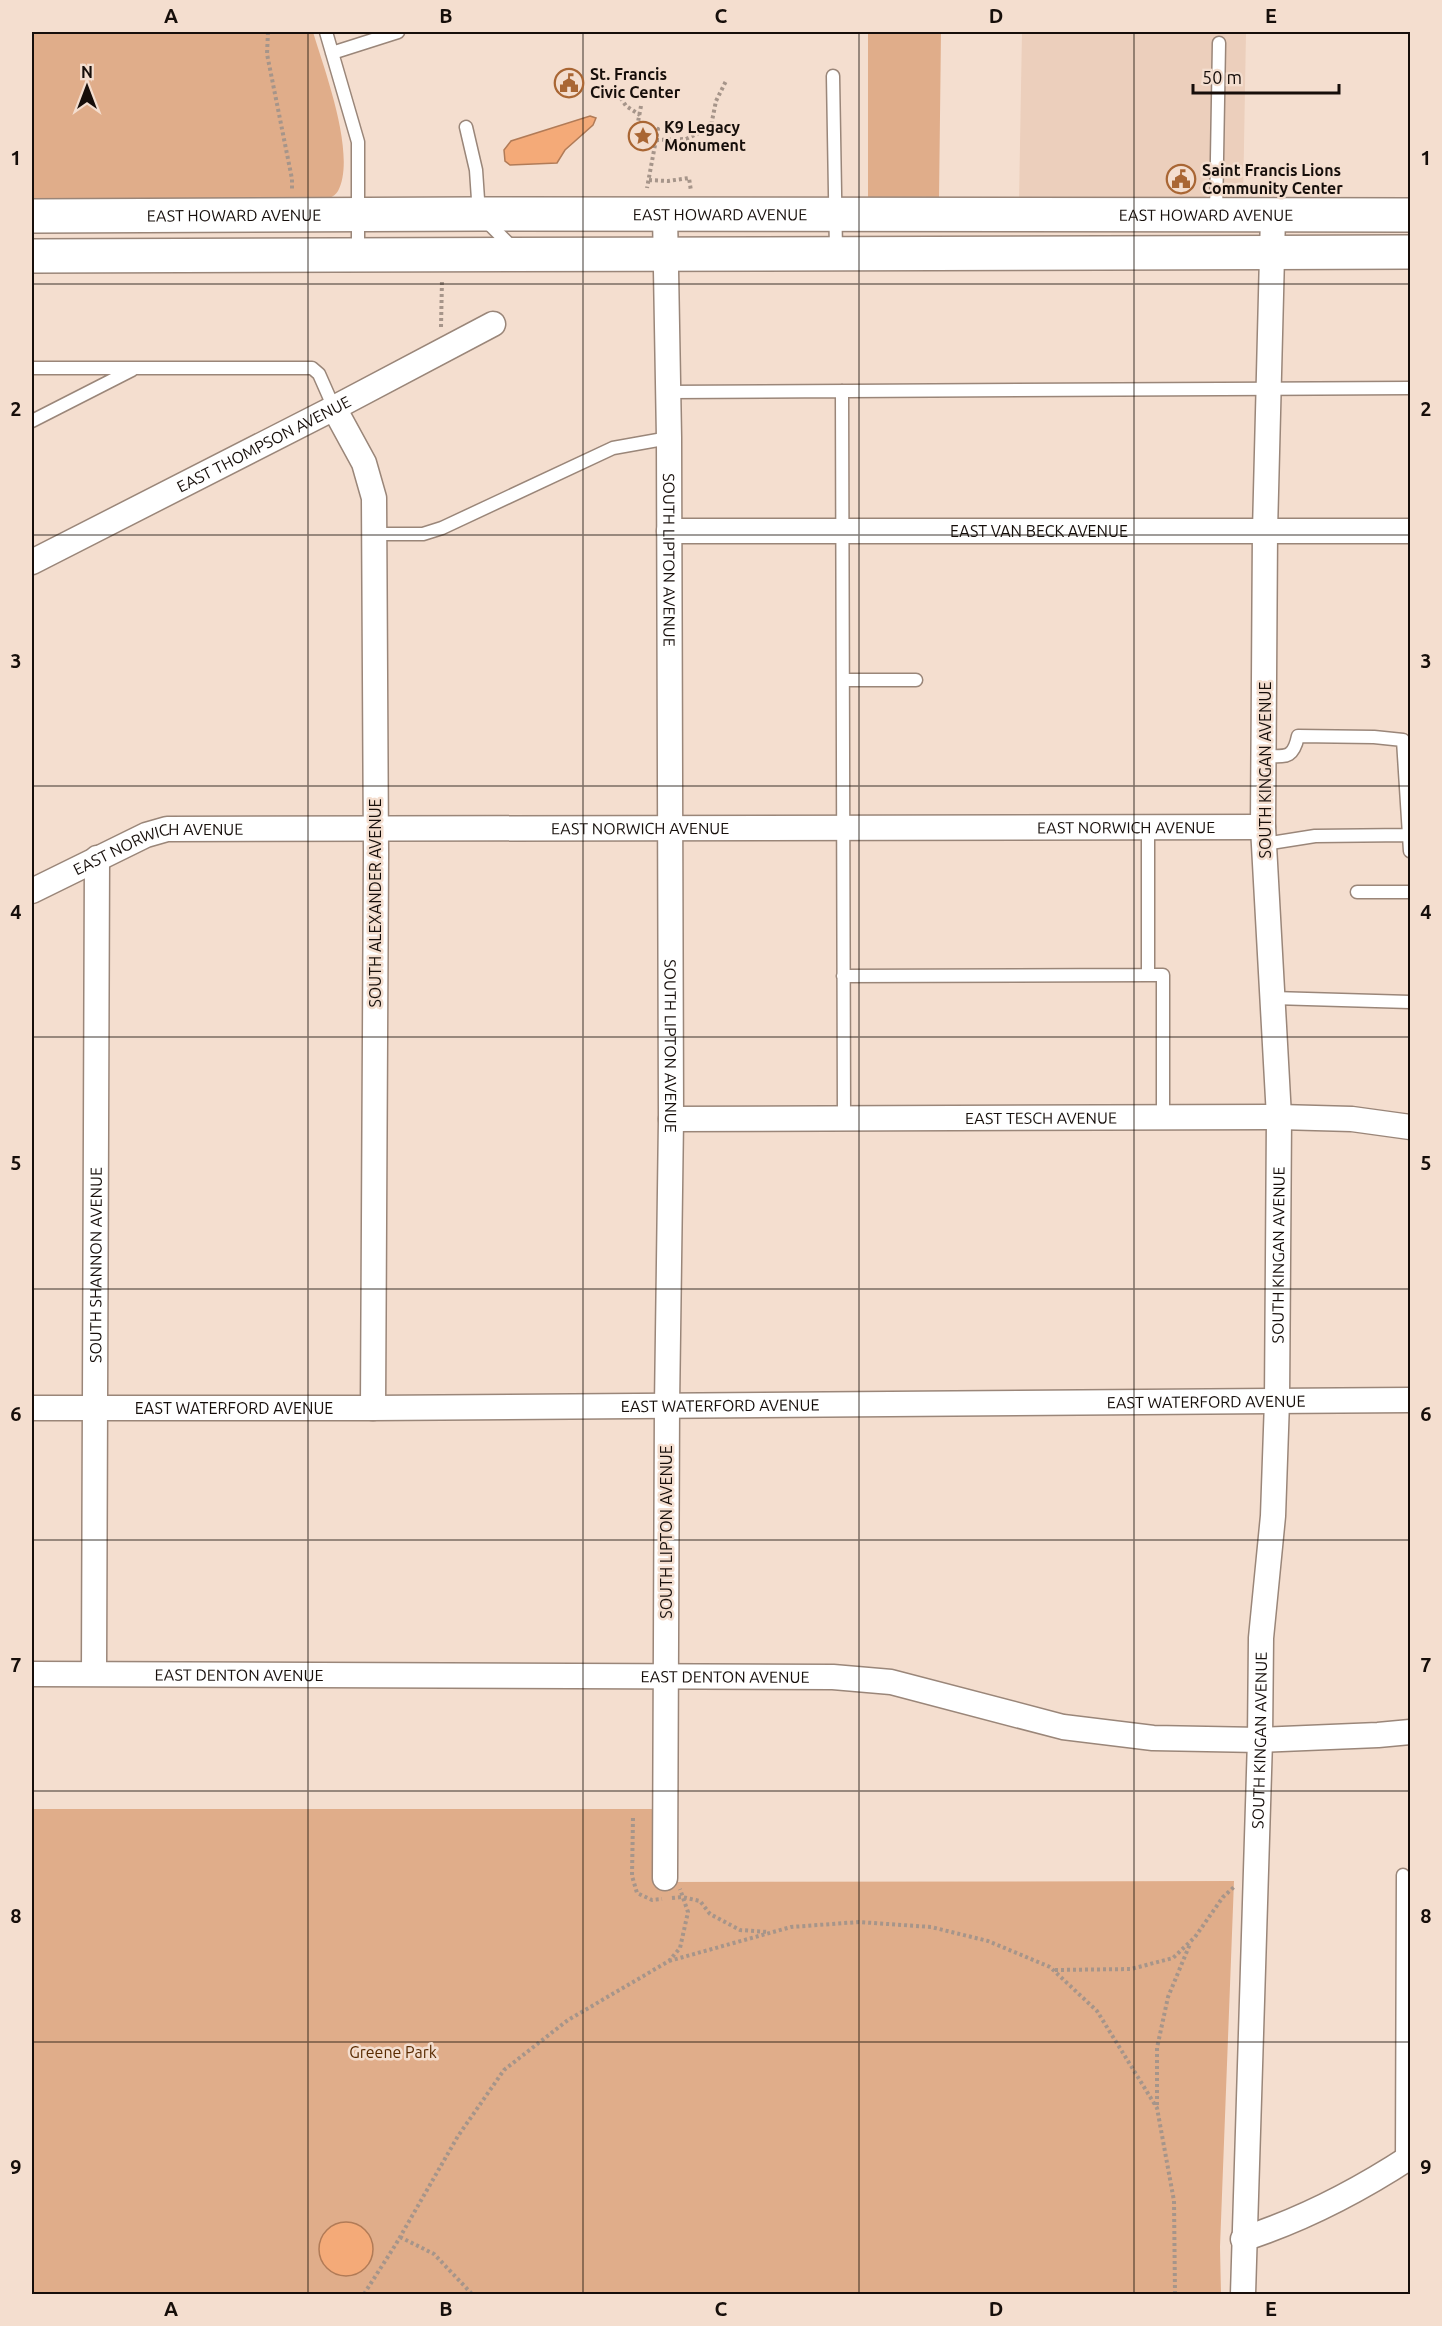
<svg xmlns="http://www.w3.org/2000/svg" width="1442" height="2326" viewBox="0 0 1442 2326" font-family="Ubuntu,sans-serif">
<rect width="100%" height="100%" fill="#f4decf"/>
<!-- built -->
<path fill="#eccfbc" d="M 1022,32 L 1246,32 L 1243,202 L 1019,201 Z"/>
<!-- green -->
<path fill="#e0ad8a" d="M 32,32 L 313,32 C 324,69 357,155 338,191 C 334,198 326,199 318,202 L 32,203 Z
M 868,32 L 941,32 L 939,199 L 868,200 Z
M 32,1809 L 668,1809 L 668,1882 L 1234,1881 L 1220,2247 L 1221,2294 L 32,2294 Z"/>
<!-- water -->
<path fill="#f4aa78" stroke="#b17b57" stroke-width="1.5" d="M 590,116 L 596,118 L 593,125 L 565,150 L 557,163 L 510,165 L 505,161 L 504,150 L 511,141 Z
M319 2249a27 27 0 1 1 54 0a27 27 0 1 1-54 0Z"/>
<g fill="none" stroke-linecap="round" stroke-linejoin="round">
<!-- lane casing -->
<g stroke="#9a8679" stroke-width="15">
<path id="lane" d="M 326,32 L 358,142 L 358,252
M 332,53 L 398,32
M 833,76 L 836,251
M 466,127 L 476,170 L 479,214 L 513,248
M 1216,215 L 1219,43
M 32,368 L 312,368 L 319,374 L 334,408
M 842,391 L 844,1119
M 668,392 L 1410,388
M 32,421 L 132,370
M 374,534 L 423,534 L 442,528 L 613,448 L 669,438
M 843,680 L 916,680
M 1264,756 C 1285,756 1293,760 1298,736 L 1374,737 L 1403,740 L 1410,851
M 1264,844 L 1315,836 L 1409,835
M 1357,892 L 1410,892
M 1148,975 L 1163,975 L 1163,1117
M 843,976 L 1148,975 L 1148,827
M 1273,998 L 1410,1002
M 1402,2163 L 1403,1875"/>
</g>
<!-- street casing -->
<g stroke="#9a8679" stroke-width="27">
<g id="street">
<path id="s1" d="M 665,214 L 669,438 L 671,1119 L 667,1406 L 665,1878"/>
<path d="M 334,408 L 364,463 L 374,498 L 376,853 L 373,1408"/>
<path id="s2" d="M 669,531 L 1410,531"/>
<path id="s3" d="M 32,562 L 334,408 L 493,324"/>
<path id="s4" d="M 32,891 L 146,835 L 167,829 L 1263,827"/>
<path id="s5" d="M 671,1119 L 1279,1117 L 1352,1119 L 1410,1127"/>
<path id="s6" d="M 32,1408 L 373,1408 L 1410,1400"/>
<path id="s7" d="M 94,1673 L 97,858"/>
<path id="s8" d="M 32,1674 L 833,1677 L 891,1682 L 1063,1727 L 1153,1738 L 1260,1740 L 1378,1735 L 1410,1732"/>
<path d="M 1243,2239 C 1302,2220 1358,2191 1410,2157"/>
<path id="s9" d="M 1243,2294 L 1260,1740 L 1261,1638 L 1273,1516 L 1277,1401 L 1279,1117 L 1263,827 L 1265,531 L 1273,216"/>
</g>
</g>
<!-- secondary casing -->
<g stroke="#9a8679" stroke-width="36">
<g id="secondary">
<path id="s10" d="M 32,216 L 479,214 L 1410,215"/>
<path d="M 32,256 L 1410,252"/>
</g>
</g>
<!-- path -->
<path stroke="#a6958a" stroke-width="4" stroke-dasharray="3 3" stroke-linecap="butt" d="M 268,32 L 267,54 L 292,179 L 292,189
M 614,88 L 626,106 L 640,115
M 641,106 L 638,122 L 658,129 L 647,188
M 656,140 L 686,139 L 707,129 L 711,126 L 716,101 L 726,81
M 649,180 L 668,181 L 689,178 L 691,191
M 441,327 L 442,280
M 633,1818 L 632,1876 L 637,1893 L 652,1900 L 662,1899
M 672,1898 L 682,1897 L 700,1901 L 710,1914 L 740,1930 L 768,1932
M 669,1961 L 791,1927 L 859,1922 L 931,1927 L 988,1941 L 1050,1967 L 1097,2011 L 1157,2108 L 1174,2201 L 1175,2294
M 1055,1970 L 1131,1969 L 1173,1958 L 1195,1937 L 1223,1897 L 1234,1887
M 1157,2105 L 1157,2048 L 1168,1997 L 1190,1944
M 400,2237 L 434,2254 L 472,2294
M 364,2294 L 396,2244 L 458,2136 L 504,2070 L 568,2020 L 669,1961 L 680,1948 L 688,1912 L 680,1889"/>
<!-- lane -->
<use href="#lane" stroke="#fff" stroke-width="12"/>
<!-- street -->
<use href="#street" stroke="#fff" stroke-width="24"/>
<!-- secondary -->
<use href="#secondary" stroke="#fff" stroke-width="33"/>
</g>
<!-- grid -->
<path fill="none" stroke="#160e0a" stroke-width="1.5" stroke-opacity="0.55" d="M 308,32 L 308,2294M 583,32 L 583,2294M 859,32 L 859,2294M 1134,32 L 1134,2294M 32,284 L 1410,284M 32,535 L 1410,535M 32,786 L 1410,786M 32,1037 L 1410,1037M 32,1289 L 1410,1289M 32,1540 L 1410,1540M 32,1791 L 1410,1791M 32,2042 L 1410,2042"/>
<!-- icons -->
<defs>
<g id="civic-ring" transform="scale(1.5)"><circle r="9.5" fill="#f4decf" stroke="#a96634" stroke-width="1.5"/><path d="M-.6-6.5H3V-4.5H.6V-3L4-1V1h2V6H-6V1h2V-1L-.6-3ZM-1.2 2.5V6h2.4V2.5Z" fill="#a96634"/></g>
<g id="sight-ring" transform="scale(1.5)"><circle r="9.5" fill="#f4decf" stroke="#a96634" stroke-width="1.5"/><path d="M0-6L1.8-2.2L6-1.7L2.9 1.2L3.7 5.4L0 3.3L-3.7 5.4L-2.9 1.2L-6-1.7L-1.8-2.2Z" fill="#a96634"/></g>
</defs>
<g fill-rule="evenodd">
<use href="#civic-ring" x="569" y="83"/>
<use href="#sight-ring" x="643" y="136"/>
<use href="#civic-ring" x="1181" y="179"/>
</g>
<g text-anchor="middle" stroke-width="5" stroke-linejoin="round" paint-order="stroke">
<!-- poi labels -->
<g font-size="16" font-weight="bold" fill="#160e0a" stroke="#f4decf" text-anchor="start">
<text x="590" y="80">St. Francis<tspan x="590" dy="18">Civic Center</tspan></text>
<text x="664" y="133">K9 Legacy<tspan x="664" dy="18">Monument</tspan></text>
<text x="1202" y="176">Saint Francis Lions<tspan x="1202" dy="18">Community Center</tspan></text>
</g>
<!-- street labels -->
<g font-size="16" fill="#160e0a" stroke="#f4decf">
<text dy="6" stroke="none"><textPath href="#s10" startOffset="688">EAST HOWARD AVENUE</textPath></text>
<text dy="6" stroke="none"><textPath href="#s10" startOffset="202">EAST HOWARD AVENUE</textPath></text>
<text dy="6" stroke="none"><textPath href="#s10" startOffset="1174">EAST HOWARD AVENUE</textPath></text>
<text dy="6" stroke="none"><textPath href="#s3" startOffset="260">EAST THOMPSON AVENUE</textPath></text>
<text dy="6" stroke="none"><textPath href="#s2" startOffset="370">EAST VAN BECK AVENUE</textPath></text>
<text dy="6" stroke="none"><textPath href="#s1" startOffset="346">SOUTH LIPTON AVENUE</textPath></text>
<text transform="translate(1265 770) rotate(-90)" y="6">SOUTH KINGAN AVENUE</text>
<text dy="6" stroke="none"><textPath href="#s4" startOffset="1108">EAST NORWICH AVENUE</textPath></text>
<text dy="6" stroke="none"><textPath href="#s4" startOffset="622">EAST NORWICH AVENUE</textPath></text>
<text dy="6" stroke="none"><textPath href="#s4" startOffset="136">EAST NORWICH AVENUE</textPath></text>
<text transform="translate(375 903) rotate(-90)" y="6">SOUTH ALEXANDER AVENUE</text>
<text dy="6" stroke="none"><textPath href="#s1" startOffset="832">SOUTH LIPTON AVENUE</textPath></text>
<text dy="6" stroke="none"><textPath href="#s5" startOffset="370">EAST TESCH AVENUE</textPath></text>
<text dy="6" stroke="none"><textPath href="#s9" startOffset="1040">SOUTH KINGAN AVENUE</textPath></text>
<text dy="6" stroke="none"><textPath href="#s7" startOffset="408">SOUTH SHANNON AVENUE</textPath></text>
<text dy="6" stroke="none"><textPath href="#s6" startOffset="1174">EAST WATERFORD AVENUE</textPath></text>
<text dy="6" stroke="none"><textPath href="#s6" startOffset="688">EAST WATERFORD AVENUE</textPath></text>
<text dy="6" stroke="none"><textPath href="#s6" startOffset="202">EAST WATERFORD AVENUE</textPath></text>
<text transform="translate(666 1532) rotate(-90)" y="6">SOUTH LIPTON AVENUE</text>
<text dy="6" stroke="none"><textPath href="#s8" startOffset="207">EAST DENTON AVENUE</textPath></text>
<text dy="6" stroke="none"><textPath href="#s8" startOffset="693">EAST DENTON AVENUE</textPath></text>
<text dy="6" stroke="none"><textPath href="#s9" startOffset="554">SOUTH KINGAN AVENUE</textPath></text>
</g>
<!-- park labels -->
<g font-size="16" fill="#592b02" stroke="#f4decf">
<text x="393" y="2058">Greene Park</text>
</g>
</g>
<!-- border -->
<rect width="1442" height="2326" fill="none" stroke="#f4decf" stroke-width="66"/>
<!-- north arrow -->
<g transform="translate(87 87)" stroke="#f4decf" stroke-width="4.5" paint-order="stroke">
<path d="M0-4.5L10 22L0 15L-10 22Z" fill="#160e0a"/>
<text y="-9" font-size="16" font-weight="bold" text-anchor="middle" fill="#160e0a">N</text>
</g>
<!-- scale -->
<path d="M1193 84v9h146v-9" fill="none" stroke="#160e0a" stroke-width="3"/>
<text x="1202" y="84" font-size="18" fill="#160e0a" stroke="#f4decf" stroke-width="4.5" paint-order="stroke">50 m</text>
<rect x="33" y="33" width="1376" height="2260" fill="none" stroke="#160e0a" stroke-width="2"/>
<g font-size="20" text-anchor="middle" font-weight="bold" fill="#160e0a">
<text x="171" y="23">A</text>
<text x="446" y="23">B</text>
<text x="721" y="23">C</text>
<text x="996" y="23">D</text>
<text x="1271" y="23">E</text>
<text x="16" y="165">1</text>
<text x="1426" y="165">1</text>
<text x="16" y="416">2</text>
<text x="1426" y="416">2</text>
<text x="16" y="668">3</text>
<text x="1426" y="668">3</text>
<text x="16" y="919">4</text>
<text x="1426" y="919">4</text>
<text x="16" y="1170">5</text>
<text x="1426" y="1170">5</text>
<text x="16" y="1421">6</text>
<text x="1426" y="1421">6</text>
<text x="16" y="1672">7</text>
<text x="1426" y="1672">7</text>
<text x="16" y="1923">8</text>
<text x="1426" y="1923">8</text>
<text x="16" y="2174">9</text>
<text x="1426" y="2174">9</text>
<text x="171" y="2316">A</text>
<text x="446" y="2316">B</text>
<text x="721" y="2316">C</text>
<text x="996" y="2316">D</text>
<text x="1271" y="2316">E</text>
</g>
</svg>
